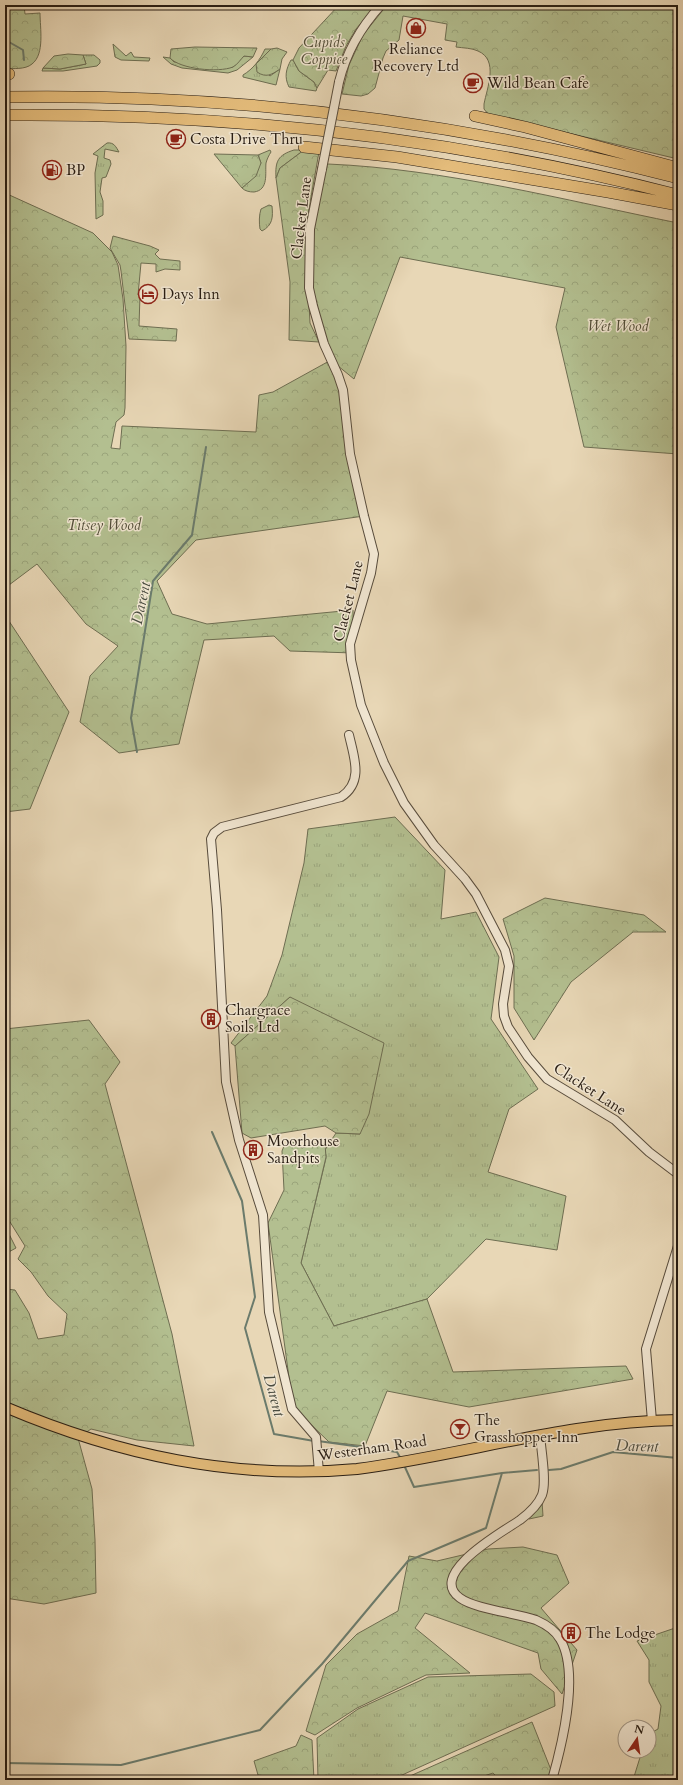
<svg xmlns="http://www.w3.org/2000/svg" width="683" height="1785" viewBox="0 0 683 1785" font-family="Cardo,serif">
<defs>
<pattern id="grass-tufts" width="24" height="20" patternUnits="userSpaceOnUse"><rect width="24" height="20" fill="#b3bf90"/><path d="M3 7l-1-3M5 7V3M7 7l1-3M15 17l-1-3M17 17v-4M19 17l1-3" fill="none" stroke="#9aa47b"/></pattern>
<pattern id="forest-crowns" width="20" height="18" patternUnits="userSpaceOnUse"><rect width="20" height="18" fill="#b3bf90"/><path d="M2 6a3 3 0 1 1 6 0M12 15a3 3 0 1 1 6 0" fill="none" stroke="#9aa47b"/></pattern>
</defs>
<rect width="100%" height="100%" fill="#e8d7b6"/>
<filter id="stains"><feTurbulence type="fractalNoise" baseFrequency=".005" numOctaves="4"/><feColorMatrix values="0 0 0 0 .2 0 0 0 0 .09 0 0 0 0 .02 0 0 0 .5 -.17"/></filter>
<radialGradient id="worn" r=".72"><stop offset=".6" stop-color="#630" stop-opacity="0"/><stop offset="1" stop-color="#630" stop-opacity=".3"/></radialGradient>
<!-- grass -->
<path fill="url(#grass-tufts)" stroke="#6e6e52" d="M 113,44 L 126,56 L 131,52 L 134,57 L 150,58 L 149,61 L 121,60 L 115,57 Z
M 265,49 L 271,49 L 256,64 L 270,76 L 280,69 L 276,85 L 243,77 L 243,75 C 253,69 260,60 265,49 Z
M 83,55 L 94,55 L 100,60 L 100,63 L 97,66 L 63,71 L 42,71 L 43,68 L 60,69 L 86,64 Z
M 244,56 L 253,57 L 237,70 L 228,73 L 182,68 L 171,64 L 163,57 L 170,58 L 174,62 L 233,67 Z
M 291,60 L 293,60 L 299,71 L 314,82 L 317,88 L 316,91 L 289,87 C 284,77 286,69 291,60 Z
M 107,143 C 114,142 116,147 119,152 L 105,149 L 104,158 L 110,160 L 111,164 L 106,177 L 102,178 L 100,192 L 103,201 L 103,215 L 96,219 L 95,173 L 98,156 L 93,154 Z
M 270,150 L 271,152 C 269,155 267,159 266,163 C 265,173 269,190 254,192 C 249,192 245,191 242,188 L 247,183 L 261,163 L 258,155 Z
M 294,150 L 304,150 L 280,168 L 276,178 C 275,161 278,155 294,150 Z
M 269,205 L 272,206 C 273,217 273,225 262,231 L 260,229 C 259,223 259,215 261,209 Z
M 395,817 L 445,870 L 441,919 L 476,912 L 499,957 L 491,1019 L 538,1089 L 509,1109 L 488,1172 L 566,1196 L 557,1250 L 486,1239 L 427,1299 L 334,1326 L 301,1263 L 326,1158 L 325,1150 L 336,1133 L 360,1134 L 290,997 L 235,1046 L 231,1043 L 267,996 L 282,955 L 304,863 L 308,829 Z
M 542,1501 L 543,1516 L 529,1519 L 528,1518 Z
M 678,1627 L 678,1780 L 633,1780 L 642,1751 L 649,1751 L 649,1734 L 658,1729 L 661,1706 L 649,1682 L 649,1660 L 637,1641 Z
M 531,1674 L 554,1692 L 555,1706 L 391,1780 L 318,1780 L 317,1738 L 358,1709 L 428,1677 Z
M 493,1772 L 500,1780 L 472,1780 L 475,1779 Z"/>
<!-- forest -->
<path fill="url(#forest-crowns)" stroke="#6e6e52" d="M 5,5 L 24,5 L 25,14 L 40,13 C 40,28 45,54 32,64 C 25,70 13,68 5,69 Z
M 339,5 L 376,5 L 356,29 L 346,46 L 336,71 L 328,70 L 317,88 L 314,82 L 299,71 L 293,60 L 299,48 Z
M 387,5 L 678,5 L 678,159 L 488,114 L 484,109 L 484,104 C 487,88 499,60 478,51 C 472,48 463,48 456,47 L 457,42 L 445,40 L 447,24 L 403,16 L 399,40 L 386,51 L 383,58 L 375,88 L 368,94 L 361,96 L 342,94 L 349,65 L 363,35 Z
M 195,47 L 257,48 L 253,57 L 244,56 C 241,59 237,65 233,67 C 218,73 180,69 170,58 L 171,49 Z
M 277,48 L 287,52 L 282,59 L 280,69 C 271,75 266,78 257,72 L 256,64 L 271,49 Z
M 68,54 L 83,55 L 86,64 L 60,69 L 43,68 L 54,56 Z
M 304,150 L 319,152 L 305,231 L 310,323 L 319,342 L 289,340 L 290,282 L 276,178 L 280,168 Z
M 214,154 L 258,155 L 261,163 L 256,176 L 242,188 Z
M 328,164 C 445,169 564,200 678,223 L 678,454 L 584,447 L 556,327 L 565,288 L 400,257 L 354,379 L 332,361 L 338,375 L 364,516 L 196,540 L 157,581 L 172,614 L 207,624 L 353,610 L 354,653 L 290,651 L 274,636 L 204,640 L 179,744 L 119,753 L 80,722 L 90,676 L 118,646 L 86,624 L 37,564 L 5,588 L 5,193 L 93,233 L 112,252 L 118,265 L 123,299 L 126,346 L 125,408 L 124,415 L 116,422 L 111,448 L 120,449 L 122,426 L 256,432 L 259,395 L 273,392 L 331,360 L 326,351 L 309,271 L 322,169 Z
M 113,236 L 150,246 L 159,250 L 155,254 L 160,259 L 180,261 L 180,270 L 165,269 L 156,272 L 156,264 L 141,263 L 138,295 L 140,295 L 139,326 L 177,329 L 176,341 L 129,339 L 121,271 L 120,265 L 110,248 Z
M 5,615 L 69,712 L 30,809 L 5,812 Z
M 545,898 L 644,915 L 666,932 L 633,932 L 571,982 L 534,1040 L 514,1008 L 514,956 L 503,919 Z
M 290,997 L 384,1043 L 369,1114 L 360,1134 L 336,1133 L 325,1126 L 251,1138 L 242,1133 L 235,1046 Z
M 89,1020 L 120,1062 L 105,1084 L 172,1334 L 194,1446 L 137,1440 L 91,1429 L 78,1438 L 92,1489 L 95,1540 L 96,1593 L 44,1604 L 5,1598 L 5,1289 L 15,1290 L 29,1313 L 38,1339 L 64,1335 L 67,1314 L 48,1296 L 31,1272 L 18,1259 L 25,1246 L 5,1214 L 5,1029 Z
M 293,1142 L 302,1148 L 320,1142 L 325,1144 L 326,1157 L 301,1263 L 334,1326 L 427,1299 L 453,1372 L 626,1366 L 633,1379 L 469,1407 L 387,1391 L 365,1446 L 329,1442 L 293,1407 L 268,1223 L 284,1190 L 282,1151 L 284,1146 Z
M 523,1547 L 557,1555 L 569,1583 L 541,1608 L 577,1650 L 562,1694 L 541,1669 L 538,1653 L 425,1613 L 415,1628 L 470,1673 L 426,1675 L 357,1708 L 315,1735 L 306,1731 L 326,1665 L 357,1634 L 398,1611 L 409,1556 L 437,1561 L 488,1549 Z
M 532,1722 L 555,1780 L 500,1780 L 493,1773 L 472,1780 L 401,1780 Z
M 301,1735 L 312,1740 L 314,1780 L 282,1780 L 283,1778 L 258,1775 L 254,1761 L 296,1746 Z"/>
<!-- park -->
<path fill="#b3bf90" stroke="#6e6e52" d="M 5,1226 L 16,1248 L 5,1254 Z"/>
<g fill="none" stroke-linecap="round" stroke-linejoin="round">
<!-- stream -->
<path stroke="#6b7b6c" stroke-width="2" d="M 9,42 L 23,50 L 24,60
M 137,752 L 131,718 L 153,581 L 192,535 L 206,447
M 212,1132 L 242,1201 L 255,1297 L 245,1328 L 274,1434 L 314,1441
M 318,1441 L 397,1452 L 401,1459
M 404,1465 L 414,1487 L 502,1473 L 537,1470
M 549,1470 L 561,1469 L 613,1452 L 678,1458
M 5,1763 L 121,1765 L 260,1730 L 322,1664 L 408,1561 L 486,1528 L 502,1473"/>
<!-- minor casing -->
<g stroke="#584c3c" stroke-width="10">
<path id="minor" d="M 339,82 C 346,53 361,27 381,5
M 322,169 L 310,229 L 309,288 L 313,306 L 324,344 L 338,375 L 343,390 L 350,454 L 364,516 L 374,554 L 371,573 L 350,644 L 351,660 L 361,705 L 384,763 L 404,803 L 434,845 L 465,879 L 476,894 L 505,950 L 509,966 L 503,1004 L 504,1016 L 508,1027 L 528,1057 L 547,1079 L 615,1120 L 649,1152 L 678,1174
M 652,1421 L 646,1349 L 678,1246
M 540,1435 C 541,1449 547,1482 542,1495 C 538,1505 528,1514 520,1520 C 504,1531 426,1574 460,1598 C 475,1609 516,1613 536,1620 C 545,1624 555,1630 560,1639 C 580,1672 562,1745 552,1780
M 319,1472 L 316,1437 L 292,1409 L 269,1312 L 263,1215 L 239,1140 L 226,1082 L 217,910 L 211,839 L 214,833 L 222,827 L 341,797 C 364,782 354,757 349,735"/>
</g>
<!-- major casing -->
<g stroke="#281d13" stroke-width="12">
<path id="major" d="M 5,1407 C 118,1455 233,1480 357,1469 C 464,1455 569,1421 678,1420"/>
</g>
<!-- highway casing -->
<g stroke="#281d13" stroke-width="12">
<path id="highway" d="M 5,74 L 9,74
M 5,97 C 231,93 459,122 678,178
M 5,115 C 231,113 459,139 678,195
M 475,116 L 525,127 L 678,168
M 304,147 L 397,157 L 608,192 L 678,205"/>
</g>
<!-- minor -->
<use href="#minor" stroke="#f0e5d0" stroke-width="8"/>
<!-- major -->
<use href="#major" stroke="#e4bc7b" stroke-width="10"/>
<!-- highway -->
<use href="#highway" stroke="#e4bc7b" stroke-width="11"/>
<!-- minor-bridge casing -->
<g stroke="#584c3c" stroke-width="10" stroke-linecap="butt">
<path id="minor-bridge" d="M 322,169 L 339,82"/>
</g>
<!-- minor-bridge -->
<use href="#minor-bridge" stroke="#f0e5d0" stroke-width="8"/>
</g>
<!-- icons -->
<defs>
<g id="shop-ring" transform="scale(1)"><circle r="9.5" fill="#f0e5d0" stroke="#8f2418" stroke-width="1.5"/><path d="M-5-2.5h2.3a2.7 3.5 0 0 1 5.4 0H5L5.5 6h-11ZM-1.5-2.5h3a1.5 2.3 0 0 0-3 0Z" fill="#8f2418"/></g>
<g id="cafe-ring" transform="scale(1)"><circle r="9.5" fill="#f0e5d0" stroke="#8f2418" stroke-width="1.5"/><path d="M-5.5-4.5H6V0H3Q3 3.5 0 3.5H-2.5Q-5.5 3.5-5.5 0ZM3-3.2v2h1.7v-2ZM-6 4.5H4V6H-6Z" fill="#8f2418"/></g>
<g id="fuel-ring" transform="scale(1)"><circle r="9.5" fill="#f0e5d0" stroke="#8f2418" stroke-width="1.5"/><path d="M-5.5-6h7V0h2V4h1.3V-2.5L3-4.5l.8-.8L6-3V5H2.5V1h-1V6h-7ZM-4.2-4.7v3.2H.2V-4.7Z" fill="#8f2418"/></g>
<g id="hotel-ring" transform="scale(1)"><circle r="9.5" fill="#f0e5d0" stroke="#8f2418" stroke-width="1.5"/><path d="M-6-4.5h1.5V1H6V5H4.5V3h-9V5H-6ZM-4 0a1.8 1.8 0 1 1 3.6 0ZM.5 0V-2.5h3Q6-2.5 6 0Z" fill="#8f2418"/></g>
<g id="building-ring" transform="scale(1)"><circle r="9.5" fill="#f0e5d0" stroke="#8f2418" stroke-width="1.5"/><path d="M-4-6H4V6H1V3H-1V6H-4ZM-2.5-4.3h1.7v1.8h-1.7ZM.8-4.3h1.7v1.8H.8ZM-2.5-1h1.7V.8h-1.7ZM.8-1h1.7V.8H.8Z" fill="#8f2418"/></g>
<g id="bar-ring" transform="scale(1)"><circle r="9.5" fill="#f0e5d0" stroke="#8f2418" stroke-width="1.5"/><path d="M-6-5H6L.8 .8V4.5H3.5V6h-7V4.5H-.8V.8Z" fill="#8f2418"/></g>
</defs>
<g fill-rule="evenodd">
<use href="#shop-ring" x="416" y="28"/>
<use href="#cafe-ring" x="473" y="83"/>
<use href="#cafe-ring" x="176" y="139"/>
<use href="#fuel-ring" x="52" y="170"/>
<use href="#hotel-ring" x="148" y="294"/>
<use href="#building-ring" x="211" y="1019"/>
<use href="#building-ring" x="253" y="1150"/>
<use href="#bar-ring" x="460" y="1429"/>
<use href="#building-ring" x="571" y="1633"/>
</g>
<g text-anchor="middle" stroke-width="3" stroke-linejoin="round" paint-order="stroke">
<!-- park labels -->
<g font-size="15" font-style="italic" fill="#524e38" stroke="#f0e5d0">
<text x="324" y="47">Cupids<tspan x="324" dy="17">Coppice</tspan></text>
<text x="618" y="331">Wet Wood</text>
<text x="104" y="530">Titsey Wood</text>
</g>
<!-- poi labels -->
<g font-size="15" fill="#281d13" stroke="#f0e5d0" text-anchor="start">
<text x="416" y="54" text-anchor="middle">Reliance<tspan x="416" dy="17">Recovery Ltd</tspan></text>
<text x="487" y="88">Wild Bean Cafe</text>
<text x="190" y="144">Costa Drive Thru</text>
<text x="66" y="175">BP</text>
<text x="162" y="299">Days Inn</text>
<text x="225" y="1015">Chargrace<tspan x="225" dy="17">Soils Ltd</tspan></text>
<text x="267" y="1146">Moorhouse<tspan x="267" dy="17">Sandpits</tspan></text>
<text x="474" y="1425">The<tspan x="474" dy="17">Grasshopper Inn</tspan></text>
<text x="585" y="1638">The Lodge</text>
</g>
<!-- street labels -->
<g font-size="15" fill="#281d13" stroke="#f0e5d0">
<text transform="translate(301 218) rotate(-83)" y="5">Clacket Lane</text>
<text transform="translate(348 601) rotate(-76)" y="5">Clacket Lane</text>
<text transform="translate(590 1089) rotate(33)" y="5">Clacket Lane</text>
<text transform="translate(372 1448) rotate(-8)" y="5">Westerham Road</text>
</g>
<!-- water labels -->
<g font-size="16" font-style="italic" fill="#4a4c40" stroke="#f0e5d0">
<text transform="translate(140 603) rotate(-78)" y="6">Darent</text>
<text transform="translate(275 1395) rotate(75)" y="6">Darent</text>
<text transform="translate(637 1445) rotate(2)" y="6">Darent</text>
</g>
</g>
<!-- margin -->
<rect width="683" height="1785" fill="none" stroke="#e8d7b6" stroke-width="20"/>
<rect x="6" y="6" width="671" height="1773" fill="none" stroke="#281d13" stroke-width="2"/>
<rect x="10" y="10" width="663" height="1765" fill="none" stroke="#281d13"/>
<!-- north arrow -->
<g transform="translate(637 1739) rotate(13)"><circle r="19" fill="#f0e5d0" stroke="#a09584"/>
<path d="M0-3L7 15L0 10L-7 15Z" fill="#8f2418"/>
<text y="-6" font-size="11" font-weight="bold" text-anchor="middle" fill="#281d13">N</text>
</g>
<rect width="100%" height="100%" filter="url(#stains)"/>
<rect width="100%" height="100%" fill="url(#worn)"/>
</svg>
